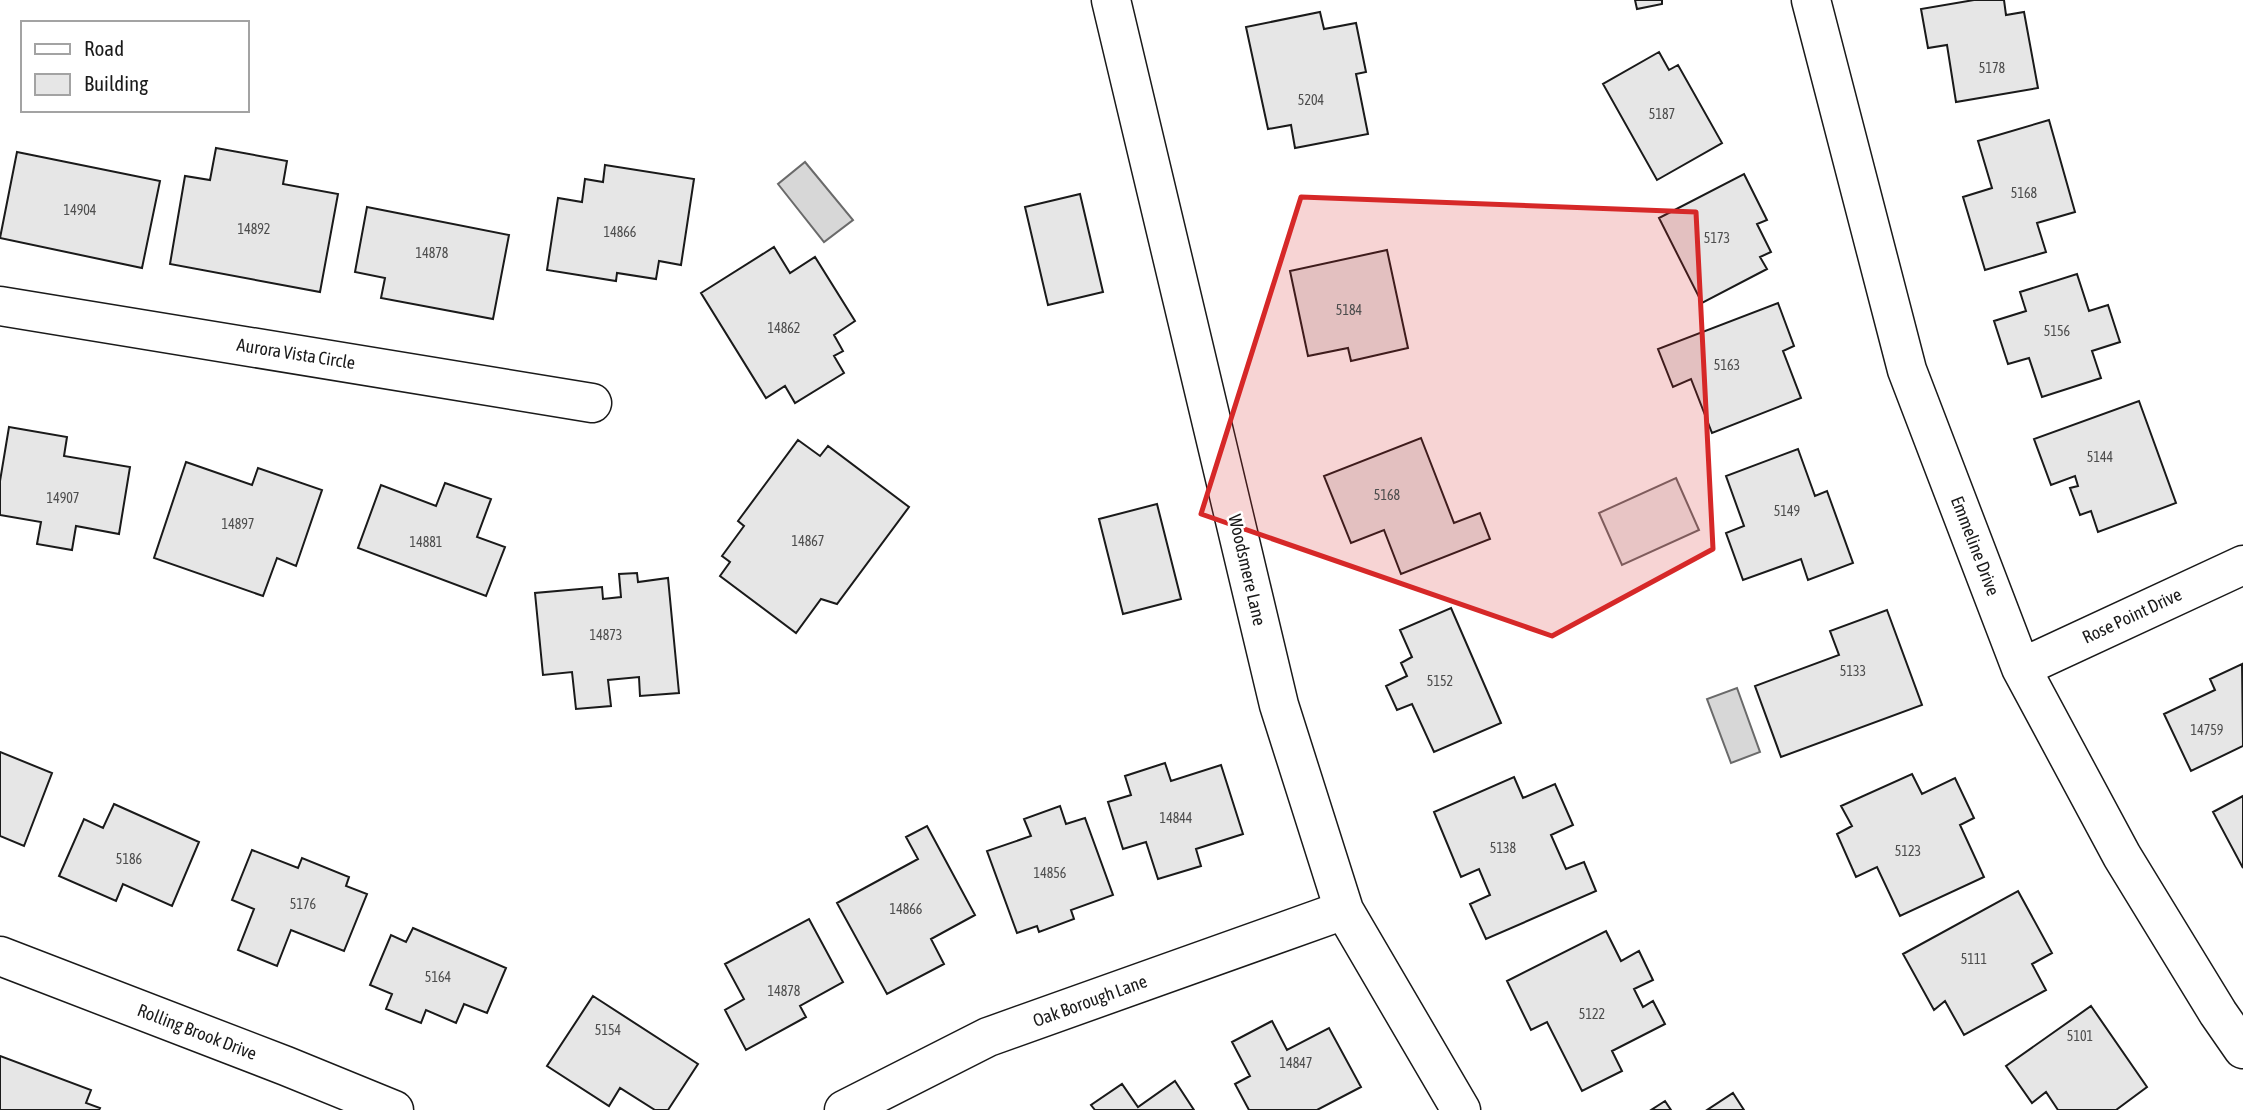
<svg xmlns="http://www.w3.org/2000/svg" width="2243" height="1110" viewBox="0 0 2243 1110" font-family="'Asap Condensed',sans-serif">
<rect width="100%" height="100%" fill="#fff"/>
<!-- built -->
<path fill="#ededed" stroke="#6a6a6a" stroke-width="2" d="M 1676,478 L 1699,530 L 1622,565 L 1599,513 Z"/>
<!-- water -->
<path fill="#d7d7d7" stroke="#6a6a6a" stroke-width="2" d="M 805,162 L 853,220 L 824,242 L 778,184 Z
M 1737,688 L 1760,752 L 1731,763 L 1707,699 Z"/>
<!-- building -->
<path fill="#e6e6e6" stroke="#1a1a1a" stroke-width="2" d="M 1635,0 L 1662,0 L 1662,4 L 1637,9 Z
M 1974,0 L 2004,0 L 2006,15 L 2024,12 L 2038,88 L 1956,102 L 1947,45 L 1928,48 L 1921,9 Z
M 1320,12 L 1324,29 L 1356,23 L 1366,72 L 1356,74 L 1368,134 L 1295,148 L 1291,125 L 1268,129 L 1246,27 Z
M 1659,52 L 1669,70 L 1678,65 L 1722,143 L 1657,180 L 1603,84 Z
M 2049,120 L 2075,212 L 2037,223 L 2046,252 L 1985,270 L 1963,197 L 1992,188 L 1978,141 Z
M 216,148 L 287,161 L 283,184 L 338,194 L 320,292 L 170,264 L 185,176 L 210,180 Z
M 17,152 L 160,181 L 142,268 L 0,238 Z
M 605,165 L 694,179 L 681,265 L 659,261 L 656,279 L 617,273 L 616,281 L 547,270 L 558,198 L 582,202 L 585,179 L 603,182 Z
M 1744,174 L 1767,220 L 1757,224 L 1771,252 L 1760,257 L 1767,269 L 1702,303 L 1659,218 Z
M 1080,194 L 1103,292 L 1048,305 L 1025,207 Z
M 367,207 L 509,235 L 493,319 L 381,298 L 385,278 L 355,272 Z
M 774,247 L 790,273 L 815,257 L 855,321 L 834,335 L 843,351 L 834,356 L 844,373 L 795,403 L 785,386 L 766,398 L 701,293 Z
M 1387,250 L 1408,348 L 1351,361 L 1348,348 L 1308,356 L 1290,271 Z
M 2077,274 L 2089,311 L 2108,305 L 2120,342 L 2092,351 L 2101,378 L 2042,397 L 2029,358 L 2008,364 L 1994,321 L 2026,311 L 2020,292 Z
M 1778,303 L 1794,346 L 1783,351 L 1801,398 L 1712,433 L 1691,379 L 1673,387 L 1658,349 Z
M 2139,401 L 2176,503 L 2098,532 L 2091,511 L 2080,515 L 2070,488 L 2078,486 L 2075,476 L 2051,485 L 2034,439 Z
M 9,427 L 67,437 L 64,456 L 130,467 L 119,534 L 76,526 L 72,550 L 37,544 L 41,522 L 0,515 L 0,481 Z
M 1421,438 L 1454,523 L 1480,513 L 1490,539 L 1401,574 L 1384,530 L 1351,543 L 1324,476 Z
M 798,440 L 820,456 L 828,446 L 909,507 L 837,604 L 821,599 L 796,633 L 720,576 L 730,562 L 722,556 L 744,526 L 738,521 Z
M 1798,449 L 1815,496 L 1827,491 L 1853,563 L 1808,580 L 1801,559 L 1743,580 L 1726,533 L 1744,526 L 1726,476 Z
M 186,462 L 252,485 L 258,468 L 322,490 L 296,566 L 277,558 L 263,596 L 154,558 Z
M 445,483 L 491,499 L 477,537 L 505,547 L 486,596 L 358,548 L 381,485 L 436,506 Z
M 1157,504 L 1181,599 L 1123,614 L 1099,519 Z
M 637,573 L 638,582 L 668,578 L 679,693 L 640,696 L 639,677 L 608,680 L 611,706 L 576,709 L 572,672 L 543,675 L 535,593 L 602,587 L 603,599 L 621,597 L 619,574 Z
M 1451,608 L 1501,723 L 1434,752 L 1412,704 L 1397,710 L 1386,686 L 1407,676 L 1401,663 L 1412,657 L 1400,630 Z
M 1887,610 L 1922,705 L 1781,757 L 1755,686 L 1839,655 L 1830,631 Z
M 2242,664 L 2243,746 L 2191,771 L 2164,714 L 2215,690 L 2210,679 Z
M 0,752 L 52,773 L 24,846 L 0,836 Z
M 1165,763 L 1171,781 L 1221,765 L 1243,834 L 1196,849 L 1201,866 L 1158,879 L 1146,842 L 1123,849 L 1108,802 L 1131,795 L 1125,776 Z
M 1912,774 L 1922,794 L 1955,778 L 1974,818 L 1960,825 L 1984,877 L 1900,916 L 1877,867 L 1856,877 L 1837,834 L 1852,826 L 1841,806 Z
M 1514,777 L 1523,798 L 1555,784 L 1573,825 L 1551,835 L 1566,869 L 1584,862 L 1596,891 L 1486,939 L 1470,904 L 1490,895 L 1479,869 L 1461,877 L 1434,812 Z
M 2243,796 L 2243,868 L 2213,812 Z
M 114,804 L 199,842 L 172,906 L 123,884 L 116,901 L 59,876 L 84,819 L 103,828 Z
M 1060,806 L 1066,824 L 1085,818 L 1113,895 L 1071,910 L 1074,919 L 1039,932 L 1037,926 L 1017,933 L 987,851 L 1031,836 L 1024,819 Z
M 927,826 L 975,915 L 931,939 L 944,964 L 887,994 L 837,903 L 918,859 L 906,837 Z
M 252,850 L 298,868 L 302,858 L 349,877 L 346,886 L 367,894 L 344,951 L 291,930 L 277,966 L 238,950 L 254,909 L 232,900 Z
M 2018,891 L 2052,953 L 2032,964 L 2046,990 L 1964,1035 L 1945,1001 L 1934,1010 L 1903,954 Z
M 809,919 L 843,982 L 800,1006 L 806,1017 L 746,1050 L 725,1010 L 744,999 L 725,964 Z
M 413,928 L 506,968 L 487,1013 L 464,1004 L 456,1023 L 426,1010 L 421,1023 L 386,1009 L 392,994 L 370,985 L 391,935 L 406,942 Z
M 1606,931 L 1621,961 L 1639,951 L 1653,980 L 1634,989 L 1643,1007 L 1653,1001 L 1665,1024 L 1612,1051 L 1622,1071 L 1582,1091 L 1547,1022 L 1531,1030 L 1507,981 Z
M 593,996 L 698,1064 L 668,1110 L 655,1110 L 620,1088 L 609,1106 L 547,1066 Z
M 2091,1006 L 2147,1087 L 2116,1110 L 2058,1110 L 2046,1092 L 2032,1103 L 2006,1066 Z
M 1272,1021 L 1287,1050 L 1329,1028 L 1361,1087 L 1317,1110 L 1249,1110 L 1235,1084 L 1250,1076 L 1232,1042 Z
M 0,1056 L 91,1090 L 86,1103 L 100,1108 L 99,1110 L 0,1110 Z
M 1175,1081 L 1194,1110 L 1095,1110 L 1091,1105 L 1122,1084 L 1138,1107 Z
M 1733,1093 L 1744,1110 L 1707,1110 Z
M 1665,1101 L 1671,1110 L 1651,1110 Z"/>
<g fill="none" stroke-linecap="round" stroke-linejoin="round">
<!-- minor casing -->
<g stroke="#1a1a1a" stroke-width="41">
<path id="minor" d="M 1111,0 L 1279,705 L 1344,910 L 1461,1110
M 1811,0 L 1907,370 L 2021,668 L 2122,856 L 2218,1013 L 2243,1049
M 0,306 L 592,403
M 2021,668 L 2243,565
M 0,956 L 286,1066 L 394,1110
M 844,1110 L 988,1037 L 1344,910"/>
</g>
<!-- minor -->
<use href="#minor" stroke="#fff" stroke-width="38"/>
</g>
<!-- marked area -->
<path fill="#d62828" fill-opacity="0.2" stroke="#d62828" stroke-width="5" stroke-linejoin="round" d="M 1301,197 L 1696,212 L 1713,549 L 1552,636 L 1201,514 Z"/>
<g text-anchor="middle" stroke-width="5" stroke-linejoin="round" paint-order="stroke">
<!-- number labels -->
<g font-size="14" fill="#4d4d4d">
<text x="1992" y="73">5178</text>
<text x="1311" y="105">5204</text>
<text x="1662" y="119">5187</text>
<text x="2024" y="198">5168</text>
<text x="80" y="215">14904</text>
<text x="254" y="234">14892</text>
<text x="620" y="237">14866</text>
<text x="1717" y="243">5173</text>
<text x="432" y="258">14878</text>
<text x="1349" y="315">5184</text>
<text x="784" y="333">14862</text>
<text x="2057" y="336">5156</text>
<text x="1727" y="370">5163</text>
<text x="2100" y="462">5144</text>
<text x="1387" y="500">5168</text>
<text x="63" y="503">14907</text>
<text x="1787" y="516">5149</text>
<text x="238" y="529">14897</text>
<text x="808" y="546">14867</text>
<text x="426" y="547">14881</text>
<text x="606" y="640">14873</text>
<text x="1853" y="676">5133</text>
<text x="1440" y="686">5152</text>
<text x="2207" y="735">14759</text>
<text x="1176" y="823">14844</text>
<text x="1503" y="853">5138</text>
<text x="1908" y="856">5123</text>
<text x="129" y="864">5186</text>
<text x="1050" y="878">14856</text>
<text x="303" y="909">5176</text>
<text x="906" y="914">14866</text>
<text x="1974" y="964">5111</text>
<text x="438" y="982">5164</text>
<text x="784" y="996">14878</text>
<text x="1592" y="1019">5122</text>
<text x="608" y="1035">5154</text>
<text x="2080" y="1041">5101</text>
<text x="1296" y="1068">14847</text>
</g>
<!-- street labels -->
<g font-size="18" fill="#1a1a1a" stroke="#fff">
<text transform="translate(296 354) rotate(9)" y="6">Aurora Vista Circle</text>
<text transform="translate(1975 546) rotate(69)" y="6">Emmeline Drive</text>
<text transform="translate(1247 570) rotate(77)" y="6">Woodsmere Lane</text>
<text transform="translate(2132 616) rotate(-25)" y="6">Rose Point Drive</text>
<text transform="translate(1090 1001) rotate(-20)" y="6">Oak Borough Lane</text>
<text transform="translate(197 1032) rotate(21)" y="6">Rolling Brook Drive</text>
</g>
</g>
<!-- legend -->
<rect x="21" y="21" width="228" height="91" fill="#ffffff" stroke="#a3a3a3" stroke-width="2"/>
<rect x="35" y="44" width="35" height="10" fill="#ffffff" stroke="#a3a3a3" stroke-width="2"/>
<text x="84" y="56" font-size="21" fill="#1a1a1a">Road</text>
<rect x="35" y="74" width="35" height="21" fill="#e6e6e6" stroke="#a3a3a3" stroke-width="2"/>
<text x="84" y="91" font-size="21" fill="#1a1a1a">Building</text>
</svg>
